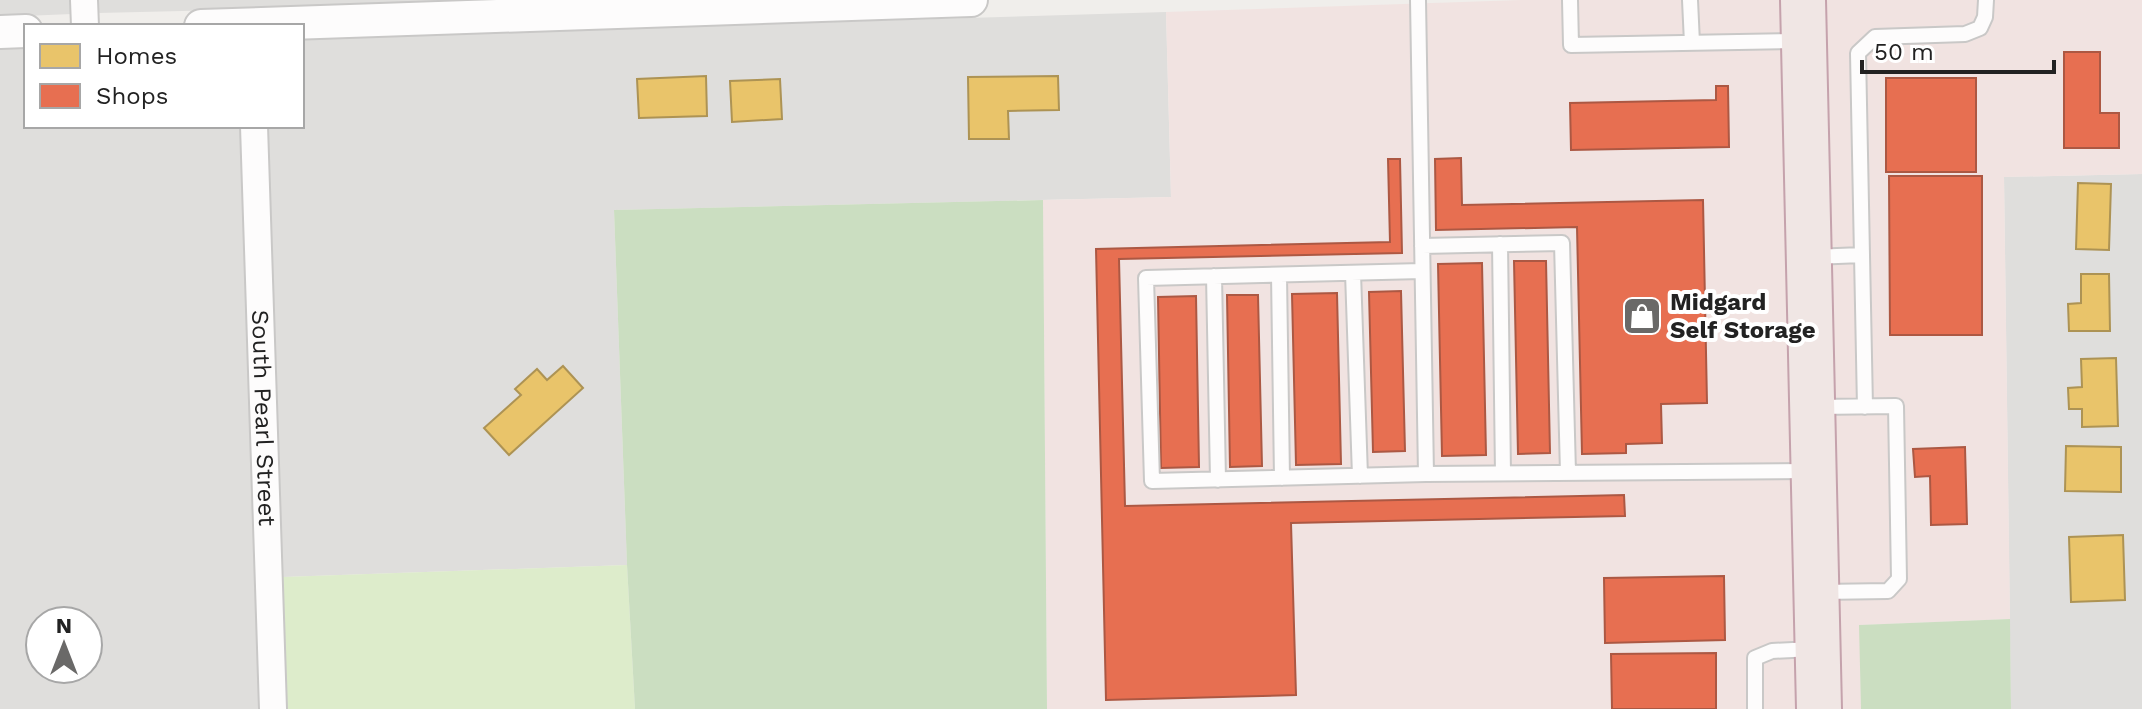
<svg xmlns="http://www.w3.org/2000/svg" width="2142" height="709" viewBox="0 0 2142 709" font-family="'Work Sans',sans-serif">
<rect width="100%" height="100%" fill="#f0eeeb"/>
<!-- residential -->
<path fill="#dfdedc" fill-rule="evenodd" d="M 0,0 L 71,0 L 72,14 L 0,17 Z
M 97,0 L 435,0 L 435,5 L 98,13 Z
M 1166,12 L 1171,197 L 614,210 L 627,565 L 283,577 L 267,126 L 302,126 L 302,38 Z
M 26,46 L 26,126 L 241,126 L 260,709 L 0,709 L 0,47 ZM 40,621 L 88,621 L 88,669 L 40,669 Z
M 2142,174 L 2142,709 L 2011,709 L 2004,177 Z"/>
<!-- commercial -->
<path fill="#f1e3e1" d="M 1521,0 L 1790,0 L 1806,709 L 1047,709 L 1043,200 L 1171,197 L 1166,12 Z
M 1816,0 L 2142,0 L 2142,174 L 2004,177 L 2010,619 L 1860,625 L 1861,709 L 1832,709 Z"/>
<!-- grass -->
<path fill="#ddeccb" d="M 627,565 L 635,709 L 286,709 L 283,577 Z"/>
<!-- forest -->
<path fill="#cbdec1" d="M 1043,200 L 1047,709 L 635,709 L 627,565 L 614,210 Z
M 2010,619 L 2011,709 L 1861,709 L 1859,625 Z"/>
<!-- homes -->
<path fill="#e9c46a" stroke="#ad9354" stroke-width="2" d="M 706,76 L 707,116 L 639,118 L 637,79 Z
M 1058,76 L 1059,110 L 1008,111 L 1009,139 L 969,139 L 968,77 Z
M 780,79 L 782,119 L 732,122 L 730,81 Z
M 2078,183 L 2111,184 L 2109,250 L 2076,249 Z
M 2081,274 L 2109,274 L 2110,331 L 2069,331 L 2068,304 L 2081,303 Z
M 2116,358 L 2118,426 L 2082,427 L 2082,409 L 2069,409 L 2068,388 L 2082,387 L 2081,359 Z
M 563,366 L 583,388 L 509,455 L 484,428 L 521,395 L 515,389 L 537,369 L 547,380 Z
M 2066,446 L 2121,447 L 2121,492 L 2065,491 Z
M 2123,535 L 2125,600 L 2071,602 L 2069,537 Z"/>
<!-- shops -->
<path fill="#e76f51" stroke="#ac5843" stroke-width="2" d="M 2064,52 L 2100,52 L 2100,113 L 2119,113 L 2119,148 L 2064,148 Z
M 1886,78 L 1976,78 L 1976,172 L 1886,172 Z
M 1716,86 L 1728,86 L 1729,147 L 1571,150 L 1570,103 L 1716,100 Z
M 1461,158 L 1462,205 L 1703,200 L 1707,403 L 1661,404 L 1662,443 L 1626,444 L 1626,453 L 1582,454 L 1577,227 L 1436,230 L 1435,159 Z
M 1388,159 L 1400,159 L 1402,253 L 1119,259 L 1125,506 L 1624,495 L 1625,516 L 1291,523 L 1296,695 L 1106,700 L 1096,249 L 1390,242 Z
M 1889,176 L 1982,176 L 1982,335 L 1890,335 Z
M 1514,261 L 1546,261 L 1550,453 L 1518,454 Z
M 1482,263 L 1486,455 L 1442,456 L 1438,264 Z
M 1401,291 L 1405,451 L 1373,452 L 1369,292 Z
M 1337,293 L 1341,464 L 1296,465 L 1292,294 Z
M 1227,295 L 1258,295 L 1262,466 L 1230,467 Z
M 1196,296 L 1199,467 L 1161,468 L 1158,297 Z
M 1965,447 L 1967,524 L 1931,525 L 1930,476 L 1915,477 L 1913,449 Z
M 1724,576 L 1725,640 L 1605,643 L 1604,578 Z
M 1716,653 L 1716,709 L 1612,709 L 1611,654 Z"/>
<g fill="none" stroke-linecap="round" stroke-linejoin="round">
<!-- service casing -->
<g stroke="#c9c8c7" stroke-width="18">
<path id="service" d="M 1418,0 L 1426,474 L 1807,471
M 1570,0 L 1571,45 L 1798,41
M 1690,0 L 1692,43
M 1500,244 L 1503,473
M 1422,246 L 1562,243 L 1568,473
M 1813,257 L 1862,255
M 1422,271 L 1146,278 L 1152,481 L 1426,474
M 1353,273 L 1360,476
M 1279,275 L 1282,478
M 1214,276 L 1218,480
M 1817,407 L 1896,406 L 1899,579 L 1888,591 L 1821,592
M 1865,407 L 1858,53 L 1875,37 L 1965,34 L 1980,28 L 1985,17 L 1986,0
M 1755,709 L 1755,658 L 1772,651 L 1813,649"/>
</g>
<!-- minor casing -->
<g stroke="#c9c8c7" stroke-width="30">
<g id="minor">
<path d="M 84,0 L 85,26"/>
<path id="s1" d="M 254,126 L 273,709"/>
</g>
</g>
<!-- tertiary casing -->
<g stroke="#c9c8c7" stroke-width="36">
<path id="tertiary" d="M 201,26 L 971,0
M 0,32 L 26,31"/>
</g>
<!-- trunk casing -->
<g stroke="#c5a2ac" stroke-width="48">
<path id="trunk" d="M 1803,0 L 1819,709"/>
</g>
<!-- service -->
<use href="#service" stroke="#fdfcfc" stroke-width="14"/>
<!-- minor -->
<use href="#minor" stroke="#fdfcfc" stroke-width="26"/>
<!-- tertiary -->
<use href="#tertiary" stroke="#fdfcfc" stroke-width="32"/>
<!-- trunk -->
<use href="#trunk" stroke="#f0e6e4" stroke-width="44"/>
</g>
<!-- icons -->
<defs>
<g id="shop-square" transform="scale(2)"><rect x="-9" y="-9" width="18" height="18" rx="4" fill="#6a6968" stroke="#fff"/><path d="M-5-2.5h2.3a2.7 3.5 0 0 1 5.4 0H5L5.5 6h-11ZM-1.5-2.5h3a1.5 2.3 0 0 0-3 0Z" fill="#fff"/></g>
</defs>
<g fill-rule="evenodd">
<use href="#shop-square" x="1642" y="316"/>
</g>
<g text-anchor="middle" stroke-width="8" stroke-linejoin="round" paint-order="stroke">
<!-- poi labels -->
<g font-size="24" font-weight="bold" fill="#222" stroke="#fff" text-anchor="start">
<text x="1670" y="310">Midgard<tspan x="1670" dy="28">Self Storage</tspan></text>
</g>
<!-- street labels -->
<g font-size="24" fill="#222" stroke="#fff">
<text dy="8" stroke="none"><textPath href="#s1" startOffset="292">South Pearl Street</textPath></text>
</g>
</g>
<!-- legend -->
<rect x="24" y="24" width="280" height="104" fill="#ffffff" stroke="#a7a7a7" stroke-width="2"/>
<rect x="40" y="44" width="40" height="24" fill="#e9c46a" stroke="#a7a7a7" stroke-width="2"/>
<text x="96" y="64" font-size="24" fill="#222222">Homes</text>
<rect x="40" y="84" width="40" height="24" fill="#e76f51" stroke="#a7a7a7" stroke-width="2"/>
<text x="96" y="104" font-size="24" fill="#222222">Shops</text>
<!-- north arrow -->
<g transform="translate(64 645)"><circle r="38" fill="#ffffff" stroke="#a7a7a7" stroke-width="2"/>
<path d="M0-6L14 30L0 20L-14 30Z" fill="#6a6968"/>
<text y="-12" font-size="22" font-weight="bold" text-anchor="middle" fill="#222222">N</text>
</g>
<!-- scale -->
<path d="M1862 60v12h192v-12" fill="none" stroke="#222222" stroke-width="4"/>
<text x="1874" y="60" font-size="24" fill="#222222" stroke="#ffffff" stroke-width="6" paint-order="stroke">50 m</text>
</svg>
